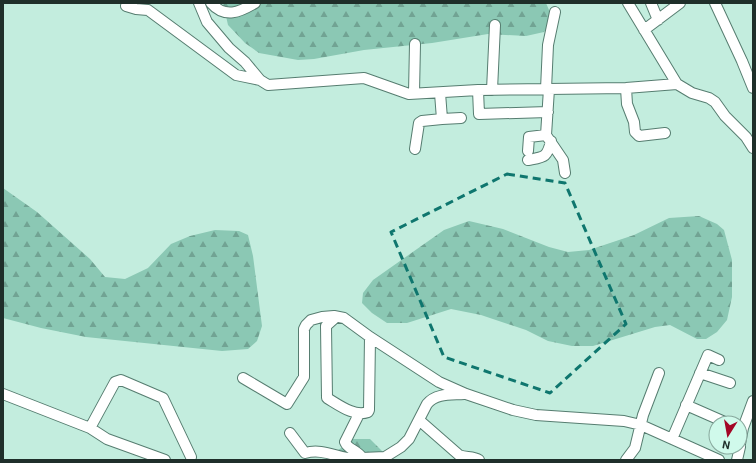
<svg xmlns="http://www.w3.org/2000/svg" width="756" height="463" viewBox="0 0 756 463" font-family="Roboto,sans-serif">
<defs>
<pattern id="forest-firs" width="22" height="20" patternUnits="userSpaceOnUse"><rect width="22" height="20" fill="#8bc8b4"/><path d="M5 1l3.5 6h-7zM16 11l3.5 6h-7z" fill="#71a393"/></pattern>
</defs>
<rect width="100%" height="100%" fill="#c3edde"/>
<!-- forest -->
<path fill="url(#forest-firs)" d="M 223,3 L 546,3 C 552,17 554,20 544,32 L 526,36 L 488,34 L 432,43 L 364,50 L 314,59 L 298,60 L 259,53 L 245,43 L 228,25 Z
M 3,188 L 37,212 L 90,259 L 105,277 L 125,279 L 148,268 L 171,244 L 190,236 L 215,230 L 239,231 L 248,235 L 253,256 L 262,326 L 257,341 L 248,349 L 222,351 L 86,337 L 41,328 L 3,318 Z
M 699,216 L 717,224 L 724,230 L 732,260 L 732,297 L 727,320 L 717,332 L 706,339 L 697,339 L 670,325 L 655,327 L 593,346 L 572,346 L 548,341 L 526,330 L 481,315 L 451,309 L 407,323 L 387,323 L 372,313 L 362,303 L 363,293 L 373,280 L 444,230 L 469,221 L 503,229 L 549,247 L 568,252 L 589,250 L 634,235 L 669,218 Z
M 353,439 L 370,439 L 391,460 L 325,460 Z"/>
<g fill="none" stroke-linecap="round" stroke-linejoin="round">
<!-- minor casing -->
<g stroke="#567d70" stroke-width="12">
<path id="minor" d="M 199,3 L 207,22 L 229,48 L 245,62 L 260,80 L 268,85 L 364,78 L 409,94 L 478,90 L 626,88 L 677,84
M 211,3 C 225,19 240,12 255,3
M 628,3 L 677,84 L 692,93 L 709,98 L 715,102 L 725,116 L 746,137 L 753,148
M 651,3 L 658,20
M 715,3 L 742,61 L 753,88
M 126,6 L 136,9 L 148,10 L 236,75 L 260,80
M 644,30 L 680,3
M 626,88 L 627,104 L 634,122 L 635,132 L 639,136 L 665,133
M 546,89 L 548,45 L 555,12
M 549,89 L 546,135 L 563,160 L 565,173
M 478,90 L 479,114 L 548,112
M 492,90 L 495,25
M 414,93 L 415,44
M 442,119 L 461,118
M 415,149 L 419,123 L 422,121 L 442,119 L 440,93
M 528,151 L 529,137 L 546,135
M 528,160 C 544,157 547,158 551,141
M 336,317 L 326,326 L 327,398 C 339,405 354,417 368,412 L 369,410 L 370,337
M 700,373 L 730,383
M 243,378 L 287,404 L 304,377 L 304,329 L 306,325 L 311,320 L 322,317 L 334,316 L 344,318 L 370,337 L 439,382 L 466,394 L 513,410 L 536,415 L 624,421 L 641,425 L 719,460
M 3,394 L 90,428 L 107,439 L 165,460
M 686,405 L 727,423
M 419,420 L 459,455 C 465,458 473,456 479,460
M 90,428 L 115,382 L 121,380 L 163,398 L 191,457
M 290,433 L 305,453 C 326,447 343,462 362,458 C 358,450 348,450 345,442 L 359,414
M 672,439 L 708,355 L 719,360
M 740,444 L 743,428 L 753,401
M 362,458 L 385,457 L 401,447 L 409,439 L 427,404 C 436,393 451,395 464,394
M 626,460 L 635,448 L 643,415 L 659,373
M 737,460 L 740,447"/>
</g>
<!-- minor -->
<use href="#minor" stroke="#fff" stroke-width="10"/>
</g>
<!-- marked area -->
<path fill="none" stroke="#0f766e" stroke-width="3" stroke-dasharray="8 5" stroke-linejoin="round" d="M 507,174 L 565,183 L 626,324 L 550,393 L 444,357 L 391,232 Z"/>
<!-- border -->
<rect width="756" height="463" fill="none" stroke="#1f2f2a" stroke-width="8"/>
<!-- north arrow -->
<g transform="translate(728 435) rotate(191)"><circle r="19" fill="#d0faeb" stroke="#89a99e"/>
<path d="M0-3L7 15L0 10L-7 15Z" fill="#a30625"/>
<text y="-6" font-size="11" font-weight="bold" text-anchor="middle" fill="#1f2f2a">N</text>
</g>
</svg>
